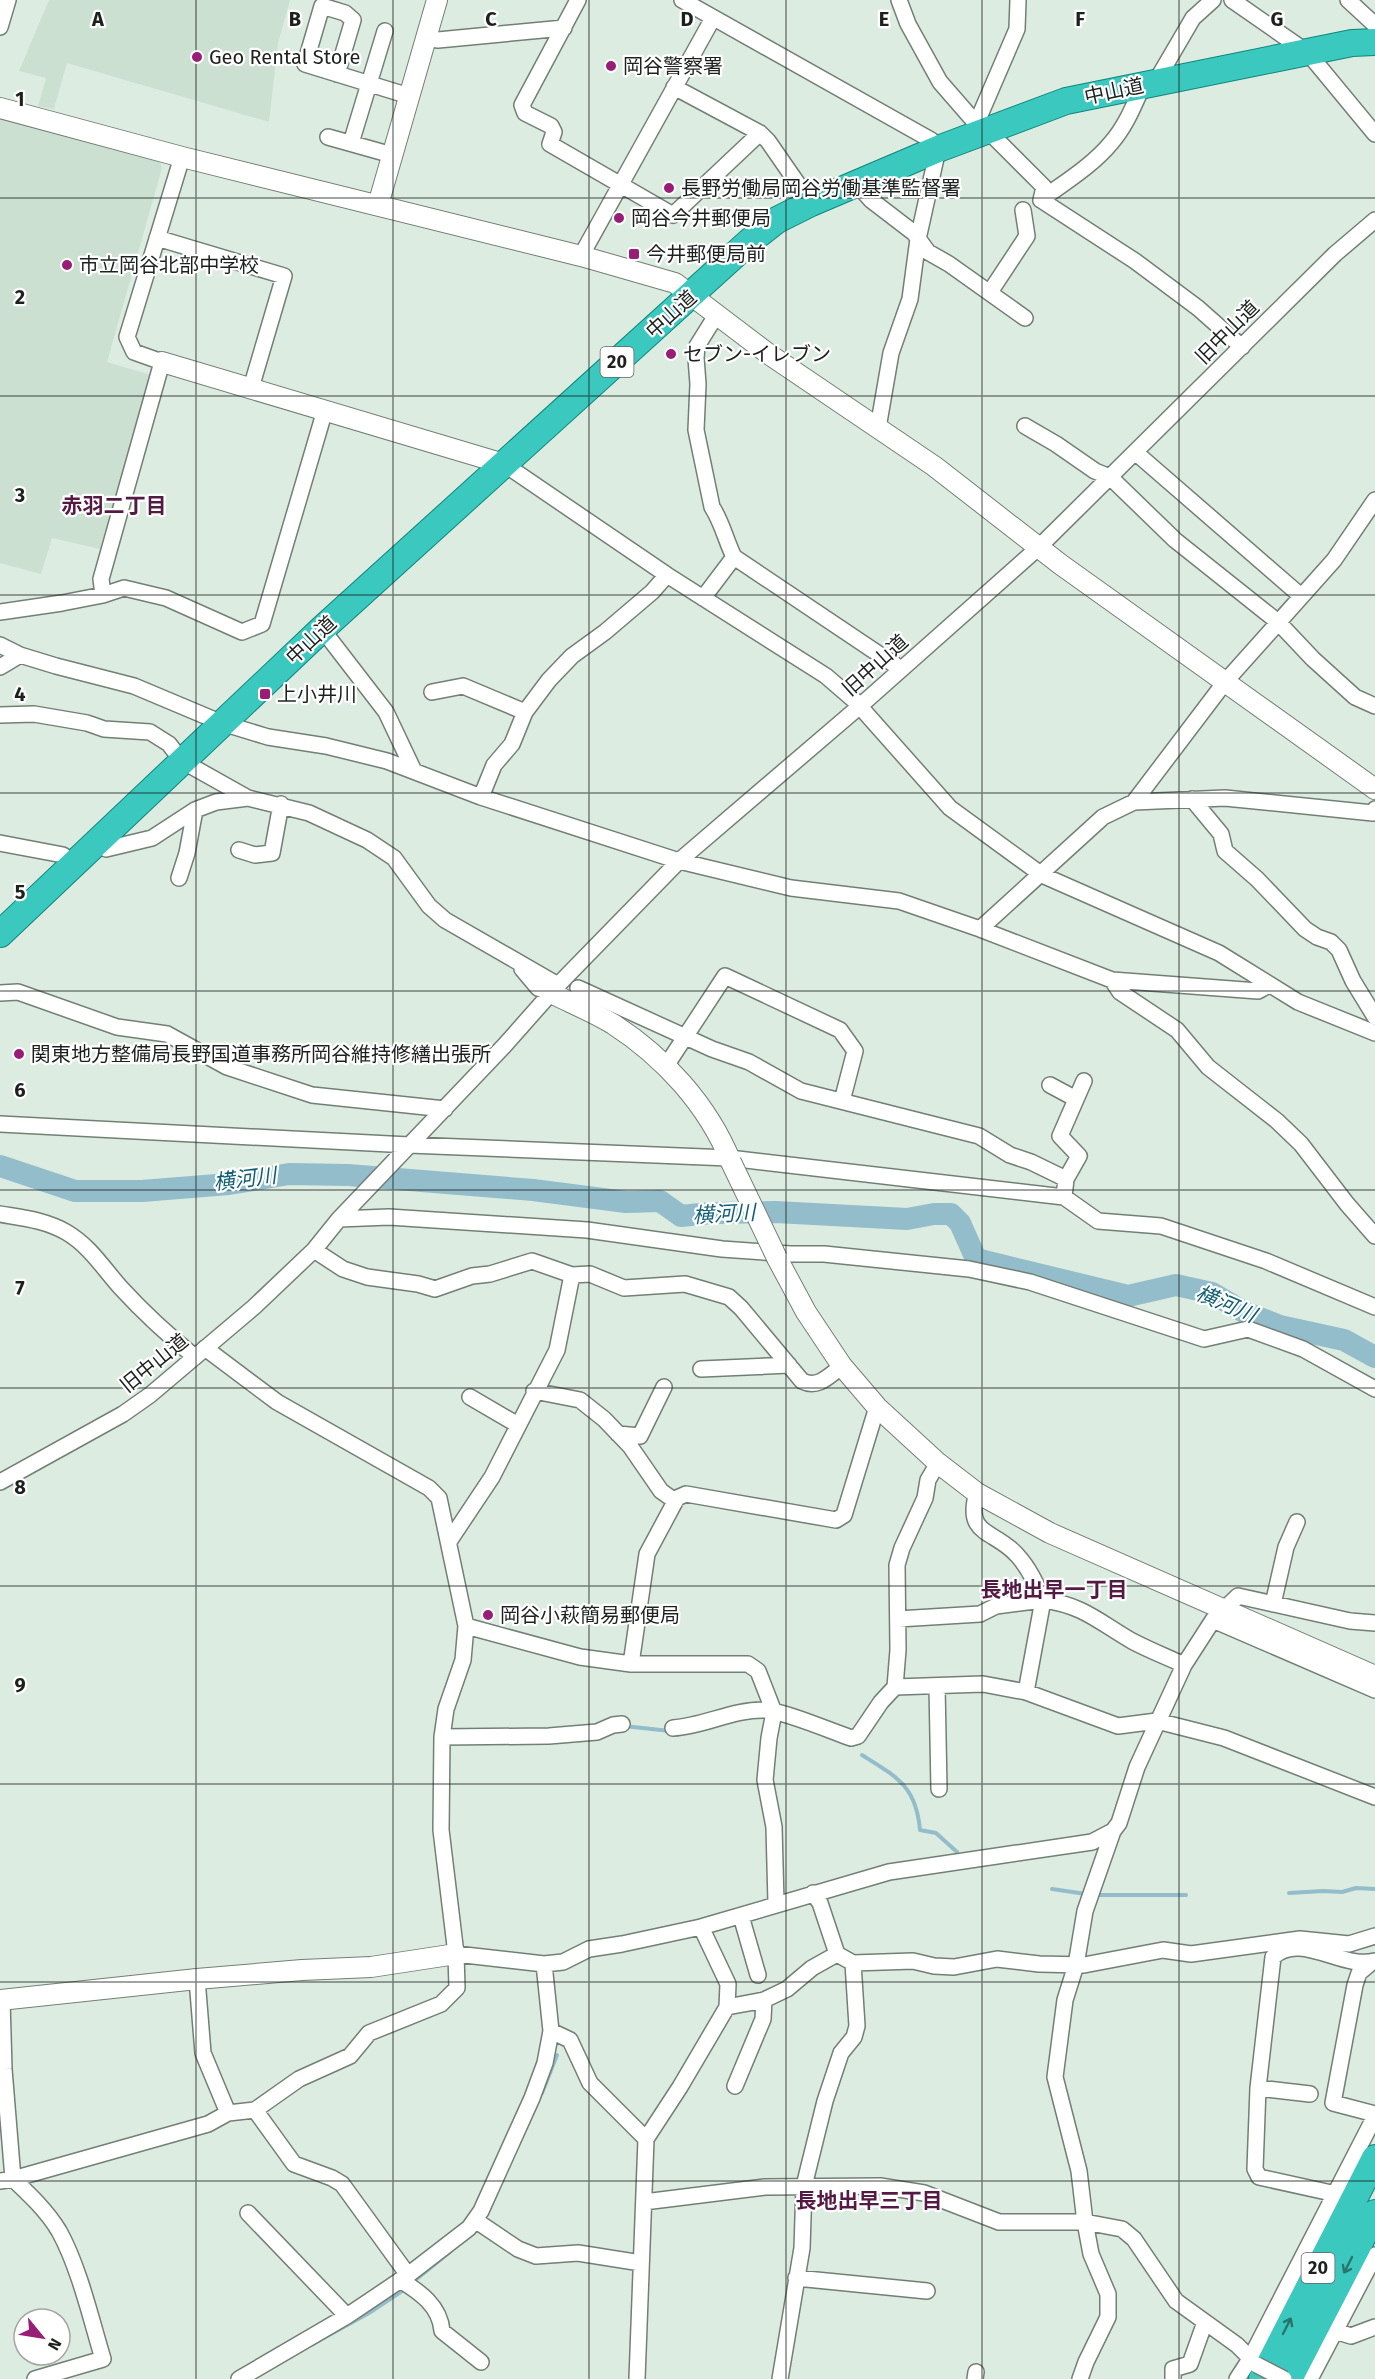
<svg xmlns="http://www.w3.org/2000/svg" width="1375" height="2379" viewBox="0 0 1375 2379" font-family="'Fira Sans','Noto Sans JP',sans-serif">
<rect width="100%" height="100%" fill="#ddece1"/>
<!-- built -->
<path fill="#cbe0d0" d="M 49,0 L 290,0 L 278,43 L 269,122 L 67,63 L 54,109 L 38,106 L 46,78 L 19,71 Z
M 0,120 L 160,162 L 162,168 L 107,362 L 151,375 L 100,549 L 52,538 L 41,574 L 0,563 Z"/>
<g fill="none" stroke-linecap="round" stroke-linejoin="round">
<!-- stream -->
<path stroke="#93bdcb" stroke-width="4" d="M 624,1726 L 670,1731
M 862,1755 C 897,1777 916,1786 920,1830 L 936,1833 L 957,1852
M 1052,1889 L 1086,1894
M 1289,1893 L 1323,1891 L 1342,1892 L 1356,1888 L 1375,1889
M 1094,1895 L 1186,1895
M 542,2093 L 557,2055
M 413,2282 L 451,2251
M 311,2345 L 369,2313 L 405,2289"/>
<!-- river -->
<path stroke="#93bdcb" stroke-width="22" d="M 0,1166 L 75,1191 L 142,1191 L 229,1184 L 289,1174 L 348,1175 L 533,1190 L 626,1202 L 660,1201 L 681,1216 L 710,1213 L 776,1212 L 907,1219 L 934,1214 L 951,1214 L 960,1223 L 976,1259 L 1128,1296 L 1176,1285 L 1212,1293 L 1244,1312 L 1280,1326 L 1344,1340 L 1375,1357"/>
<!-- minor casing -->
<g stroke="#727f75" stroke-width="18">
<path id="minor" d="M 578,0 L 522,105 L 525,113 L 551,126 L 554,132 L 550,144 L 673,215 L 760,133
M 682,0 L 931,140 L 938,149 L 918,239 L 910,299 L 891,353 L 878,428
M 899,0 L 908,24 L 940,82 L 974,121 L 987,130 L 1044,187 L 1041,200 L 1135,261 L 1198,308 L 1242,347
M 1232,0 L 1308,53 L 1375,134
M 1348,0 L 1375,25
M 0,27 L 8,0
M 426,38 L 438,40 L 564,28
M 337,74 L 353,20 L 345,13 L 322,6 L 305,64 L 409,96
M 1155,83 L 1193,18 L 1213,0
M 674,87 L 760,133 L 768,141 L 811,203
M 974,121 L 980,115 L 1017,29 L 1018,0
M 328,137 L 392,155
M 351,143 L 385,31
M 856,183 L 871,200 L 914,233 L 928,252 L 949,264 L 1025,318
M 1041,200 C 1065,182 1092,166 1111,143 C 1126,126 1134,105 1143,85
M 157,238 L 284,276 L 251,388
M 581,256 L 713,18
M 990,292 L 1027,236 L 1023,210
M 717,314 L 697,346 L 696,358 L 698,384 L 696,430 L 712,507 C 722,522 726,541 734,557 L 901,669
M 1025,426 L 1056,444 L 1095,471 L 1110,477 L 1175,540 L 1278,622 L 1313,659 L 1355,697 L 1375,706
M 1135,452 L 1301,596
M 504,464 L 667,575 L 826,676 L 855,701 L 950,808 L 1042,875 L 1219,953 L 1298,1002 L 1375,1033
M 103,595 L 101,579 L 162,362 L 134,352 L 127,337 L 182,157
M 703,598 L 734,557
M 0,612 L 62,603 L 103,595 L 124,588 L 166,598 L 242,632 L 262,624 L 325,410
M 322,629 L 386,712 L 413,769
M 0,645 L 20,655 L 56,666 L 134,686 L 222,723 L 268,737 L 326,746 L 387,761 L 481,797 L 679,861 L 791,888 L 899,901 L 980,929 L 1112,980 L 1258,991 L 1269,985
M 0,667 L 20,655
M 432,692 L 463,686 L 525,712
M 0,715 L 34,714 L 87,723 L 104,729 L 150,732 L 169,744 L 182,761 L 248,798 L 309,813 L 367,840 L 394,858 L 429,906 L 445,920 L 558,985
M 481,797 L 494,765 L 512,744 L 525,712 L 549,680 L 572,656 L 605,632 L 652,592 L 667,575
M 1192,799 L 1221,834 L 1225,851 L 1257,879 L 1305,929 L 1317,937 L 1331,942 L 1339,950 L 1353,981 L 1375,1017
M 1134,802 L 1225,682 L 1334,560 L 1375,500
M 97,840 L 106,849 L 152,838 L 195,810 L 216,802 L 248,798
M 0,843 L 63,855 L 72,863
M 239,850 L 255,855 L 272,853 L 281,804
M 179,878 L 187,853 L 195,810
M 980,929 L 1103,817 L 1134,802 L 1225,798 L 1373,813 L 1375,809
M 522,969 L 538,988 L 551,993
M 1112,980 L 1120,992 L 1177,1030 L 1208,1067 L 1277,1121 L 1301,1144 L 1347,1204 L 1375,1236
M 578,988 L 712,1049 L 749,1062 L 801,1091 L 979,1136 L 1010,1155 L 1031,1162 L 1066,1179 L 1064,1197
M 0,993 L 18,992 L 117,1027 L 167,1034 L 227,1067 L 312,1095 L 445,1109
M 666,1066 L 725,976 L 840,1030 L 855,1051 L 842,1101
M 1050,1085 L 1076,1099
M 0,1124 L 409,1145 L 729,1158 L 1064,1197 L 1098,1221 L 1161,1226 L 1266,1261 L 1375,1307
M 1066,1179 L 1079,1156 L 1060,1136 L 1084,1081
M 0,1214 C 23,1218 45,1220 66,1232 C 90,1246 103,1268 121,1288 C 144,1313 169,1336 195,1357
M 339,1219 L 389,1217 L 587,1230 L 722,1249 L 790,1254 L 824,1254 L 969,1269 L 1030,1282 L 1204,1339 L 1248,1329 L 1303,1349 L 1375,1389
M 314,1250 L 343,1269 L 367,1277 L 418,1284 L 435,1289 L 472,1276 L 490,1274 L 532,1261 L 572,1275 L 590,1274 L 624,1288 L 685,1284 L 729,1297 L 741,1308 L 802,1381 C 818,1389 829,1376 842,1366
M 205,1348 L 277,1402 L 429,1488 L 439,1498 L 466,1626 L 463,1660 L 446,1709 L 442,1737 L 441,1830 L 456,1954 L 457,1988 L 441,2004 L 369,2033 L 350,2056 L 299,2079 L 255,2110
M 701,1369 L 789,1365
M 534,1391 L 580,1400 L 604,1419 L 630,1446 L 661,1491 L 675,1501
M 470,1397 L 518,1425
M 618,1434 L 640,1436 L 664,1387
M 0,1482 L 123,1414 L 150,1395 L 254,1307 L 314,1250 L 339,1219 L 504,1046 L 558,985 L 679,861 L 860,706 L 1038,548 L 1335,254 L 1375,220
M 977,1493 C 964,1536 995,1530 1017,1555 C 1029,1568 1036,1583 1043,1600 C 1083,1605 1099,1622 1132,1641 C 1149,1650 1167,1657 1184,1665
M 450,1540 L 492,1477 L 557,1350 L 572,1275
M 1273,1604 L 1286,1547 L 1297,1522
M 898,1619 L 980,1614 L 996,1606 L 1043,1600 L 1026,1692
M 1213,1620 L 1375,1690
M 466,1626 L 580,1657 L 631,1664 L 748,1664 L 758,1671 L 774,1712 L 769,1738 L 765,1780 L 774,1827 L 776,1903
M 631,1664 L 647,1554 L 677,1498 L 686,1494 L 836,1520 L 844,1515 L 877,1407
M 937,1686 L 939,1789
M 895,1687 L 898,1650 L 897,1565 L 902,1548 L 925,1498 L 928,1480 L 938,1463
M 673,1728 C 704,1726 734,1709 765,1710 C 784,1711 831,1731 851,1738 L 858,1736 L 881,1702 L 895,1687 L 983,1684 L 1026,1692 L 1118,1726 L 1157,1721 L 1224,1738 L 1375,1797
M 442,1737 L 549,1736 L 597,1732 L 613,1725 L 622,1724
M 813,1893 L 820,1903 L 837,1954 L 853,1963 L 913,1961 L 934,1966 L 954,1967 L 997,1959 L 1039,1964 L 1084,1965 L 1163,1950 L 1191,1954 L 1300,1939 L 1305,1948
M 741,1916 L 758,1975
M 701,1927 L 728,1984 L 727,2007
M 1300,1939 L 1349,1944 L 1375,1936
M 456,1954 L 544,1964 L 563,1962 L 589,1949 L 622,1944 L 701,1927 L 889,1872 L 1092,1842 L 1113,1831
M 1372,1962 L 1359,1973 L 1355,1985 L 1333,2103 L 1375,2114
M 197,1979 L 203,2053 L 228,2113
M 551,2031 L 570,2040 L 590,2083 L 646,2139
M 735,2086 L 763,2019 L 764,2000
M 1258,2088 L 1310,2094
M 13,2179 L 208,2124 L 228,2113 L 255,2110 L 294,2164 L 332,2178 L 342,2184 L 408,2275
M 13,2179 C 30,2195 47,2211 59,2231 C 79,2267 91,2319 103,2359 L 35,2379
M 0,2181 L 13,2179 L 4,2069 L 2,2000
M 1336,2194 L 1259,2177 L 1255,2169 L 1258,2088 L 1273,1957 C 1300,1931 1343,1970 1375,1961
M 644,2202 L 765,2187 L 880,2186 L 924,2193 L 999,2222 L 1085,2222 L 1122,2229 L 1134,2239 L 1176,2301 L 1237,2345 L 1257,2365
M 248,2213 L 347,2316
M 475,2220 L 518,2249 L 536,2256 L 578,2253 L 641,2263
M 796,2278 L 927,2291
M 400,2280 C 420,2292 440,2306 442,2331 L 481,2362
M 1335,2331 L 1351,2336 L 1375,2327
M 239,2379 L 347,2316 L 408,2275 L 469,2228 L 481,2211 L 532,2098 L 545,2063 L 551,2031 L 544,1964
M 637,2379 L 646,2139 L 680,2087 L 727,2007 L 764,2000 L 787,1989 L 812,1968 L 837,1954
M 780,2379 L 802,2248 L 804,2186 L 825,2101 L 841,2053 L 854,2037 L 857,2026 L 853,1963
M 975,2379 L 976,2372
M 1080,2379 L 1086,2362 L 1108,2317 L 1108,2294 L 1091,2254 L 1085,2222 L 1079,2171 L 1055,2077 L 1065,2000 L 1076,1965 L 1085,1911 L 1113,1831 L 1119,1823 L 1137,1767 L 1184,1665 L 1213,1620 L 1238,1596 L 1350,1621 L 1375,1623
M 1173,2379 L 1173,2369 L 1190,2364 L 1205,2322
M 1237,2379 L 1250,2359 L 1375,2116
M 1310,2379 L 1375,2255"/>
</g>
<!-- tertiary casing -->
<g stroke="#727f75" stroke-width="22">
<path id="tertiary" d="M 0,108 L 182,157 L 581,256 L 675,283 L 770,355 L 934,466 L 1060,564 L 1375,789
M 378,205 L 437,0
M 162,362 L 504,464
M 551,993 C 571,1003 593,1012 613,1024 C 664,1057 708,1105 731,1162
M 777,1258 L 806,1312 L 842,1366 L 877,1407 L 938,1463 L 977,1493 L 1050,1533 L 1375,1676
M 0,2000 L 197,1979 L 302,1970 L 371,1967 L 456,1954"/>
</g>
<!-- trunk casing -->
<g stroke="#0f857c" stroke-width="28">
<path id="trunk" d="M 0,934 L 322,629 L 749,242 L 777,220 L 811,203 L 938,149 L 1066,101 L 1352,43 L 1375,42
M 1262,2379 L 1375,2158
M 1289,2379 L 1375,2213"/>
</g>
<!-- minor -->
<use href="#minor" stroke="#fff" stroke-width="15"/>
<!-- tertiary -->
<use href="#tertiary" stroke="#fff" stroke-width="20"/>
<!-- trunk -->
<use href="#trunk" stroke="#3ac8bf" stroke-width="26"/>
<!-- minor-bridge casing -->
<g stroke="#727f75" stroke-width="18" stroke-linecap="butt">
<path id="minor-bridge" d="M 1257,2365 L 1284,2379"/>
</g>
<!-- tertiary-bridge casing -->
<g stroke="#727f75" stroke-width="22" stroke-linecap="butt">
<path id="tertiary-bridge" d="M 731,1162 L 777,1258"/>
</g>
<!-- minor-bridge -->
<use href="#minor-bridge" stroke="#fff" stroke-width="15"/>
<!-- tertiary-bridge -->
<use href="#tertiary-bridge" stroke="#fff" stroke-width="20"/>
</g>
<!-- one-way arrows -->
<defs><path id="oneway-shaft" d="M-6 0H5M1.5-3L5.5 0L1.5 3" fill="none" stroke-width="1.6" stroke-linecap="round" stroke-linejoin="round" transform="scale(1.5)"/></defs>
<g stroke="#2b746e">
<use href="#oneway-shaft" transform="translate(1348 2265) rotate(117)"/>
<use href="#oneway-shaft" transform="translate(1287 2326) rotate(-63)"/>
</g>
<!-- grid -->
<path fill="none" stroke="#1c211d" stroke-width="1.5" stroke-opacity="0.55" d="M 196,0 L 196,2379M 393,0 L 393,2379M 589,0 L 589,2379M 786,0 L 786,2379M 982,0 L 982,2379M 1179,0 L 1179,2379M 0,198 L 1375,198M 0,396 L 1375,396M 0,595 L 1375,595M 0,793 L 1375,793M 0,991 L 1375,991M 0,1190 L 1375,1190M 0,1388 L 1375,1388M 0,1586 L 1375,1586M 0,1784 L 1375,1784M 0,1982 L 1375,1982M 0,2181 L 1375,2181"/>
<!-- markers -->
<g fill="#971d77" stroke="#fff" stroke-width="2">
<circle cx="197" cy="57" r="6"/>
<circle cx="611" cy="66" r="6"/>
<circle cx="669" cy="188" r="6"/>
<circle cx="619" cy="218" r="6"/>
<rect x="628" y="248" width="12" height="12" rx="3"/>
<circle cx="67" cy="265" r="6"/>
<circle cx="671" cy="354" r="6"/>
<rect x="259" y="688" width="12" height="12" rx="3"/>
<circle cx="19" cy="1054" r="6"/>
<circle cx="488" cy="1615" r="6"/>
</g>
<g text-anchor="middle" stroke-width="4.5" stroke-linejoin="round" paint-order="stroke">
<!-- shield labels -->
<g fill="#fff" stroke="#606461" stroke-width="1.5">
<rect x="600.5" y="347" width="33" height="30" rx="4.5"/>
<rect x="1301.5" y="2253" width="33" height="30" rx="4.5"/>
</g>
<g font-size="18" font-weight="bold" fill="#1c211d">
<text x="617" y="368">20</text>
<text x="1318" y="2274">20</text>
</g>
<!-- poi labels -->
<g font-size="20" fill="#1c211d" stroke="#fff" text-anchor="start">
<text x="209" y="64">Geo Rental Store</text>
<text x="623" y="73">岡谷警察署</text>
<text x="681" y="195">長野労働局岡谷労働基準監督署</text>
<text x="631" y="225">岡谷今井郵便局</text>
<text x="646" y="261">今井郵便局前</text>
<text x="79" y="272">市立岡谷北部中学校</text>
<text x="683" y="361">セブン-イレブン</text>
<text x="277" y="701">上小井川</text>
<text x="31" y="1061">関東地方整備局長野国道事務所岡谷維持修繕出張所</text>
<text x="500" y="1622">岡谷小萩簡易郵便局</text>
</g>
<!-- street labels -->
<g font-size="20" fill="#1c211d" stroke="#fff">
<text transform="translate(1114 91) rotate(-12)" y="7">中山道</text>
<text transform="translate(671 314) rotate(-42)" y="7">中山道</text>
<text transform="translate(1227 332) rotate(-45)" y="7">旧中山道</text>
<text transform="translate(311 640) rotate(-43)" y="7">中山道</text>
<text transform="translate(875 665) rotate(-42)" y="7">旧中山道</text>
<text transform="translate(154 1363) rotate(-39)" y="7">旧中山道</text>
</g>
<!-- neighbourhood labels -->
<g font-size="21" font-weight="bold" fill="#541a43" stroke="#fff">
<text x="114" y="513">赤羽二丁目</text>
<text x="1054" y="1597">長地出早一丁目</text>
<text x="869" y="2208">長地出早三丁目</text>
</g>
<!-- water labels -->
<g font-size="21" font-style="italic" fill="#0f5f75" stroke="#fff">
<text transform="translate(245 1179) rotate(-7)" y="7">横河川</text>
<text transform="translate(724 1214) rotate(-3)" y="7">横河川</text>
<text transform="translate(1226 1304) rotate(23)" y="7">横河川</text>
</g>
</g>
<g font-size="20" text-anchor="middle" font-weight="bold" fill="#1c211d" stroke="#fff" stroke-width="4.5" stroke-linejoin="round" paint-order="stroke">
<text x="98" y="26">A</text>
<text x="295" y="26">B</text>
<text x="491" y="26">C</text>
<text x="687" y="26">D</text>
<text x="884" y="26">E</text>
<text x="1080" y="26">F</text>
<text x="1277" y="26">G</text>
<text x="20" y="106">1</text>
<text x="20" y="304">2</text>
<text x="20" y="502">3</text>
<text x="20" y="701">4</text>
<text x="20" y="899">5</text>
<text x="20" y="1097">6</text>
<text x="20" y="1295">7</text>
<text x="20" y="1494">8</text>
<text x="20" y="1692">9</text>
</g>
<!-- north arrow -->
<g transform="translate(42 2337) rotate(120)"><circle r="28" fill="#ffffff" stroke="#a4a6a5" stroke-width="1.5"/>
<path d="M0-4.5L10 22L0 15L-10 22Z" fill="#971d77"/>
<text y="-9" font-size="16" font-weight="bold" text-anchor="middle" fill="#1c211d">N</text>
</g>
</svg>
